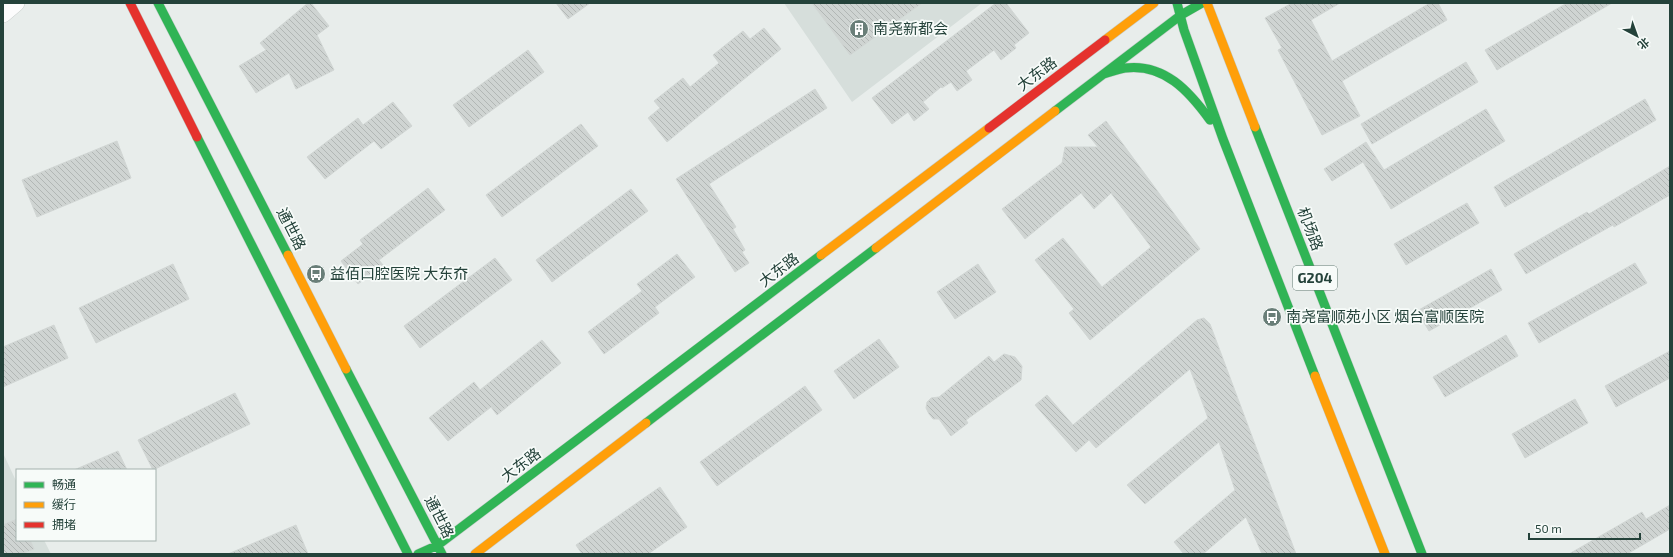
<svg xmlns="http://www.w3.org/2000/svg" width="1673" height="557" viewBox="0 0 1673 557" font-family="'Exo 2','Noto Sans SC',sans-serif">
<defs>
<pattern id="building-back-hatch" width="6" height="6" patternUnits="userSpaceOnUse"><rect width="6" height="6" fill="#cfd4d2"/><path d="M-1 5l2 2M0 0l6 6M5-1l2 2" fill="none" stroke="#b2b7b5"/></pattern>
</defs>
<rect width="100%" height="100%" fill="#e8edeb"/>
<!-- built -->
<path fill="#d6dedb" d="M 784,3 L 982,3 L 852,102 Z
M 3,453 L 17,483 L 17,540 L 44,540 L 51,554 L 3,554 Z"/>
<!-- building -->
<path fill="url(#building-back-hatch)" stroke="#d1d6d4" d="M 308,3 L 311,3 L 329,26 L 317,35 L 334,70 L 296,89 L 289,73 L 256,93 L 239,66 L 266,50 L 260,43 Z
M 556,3 L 590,3 L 568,19 Z
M 812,3 L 922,3 L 850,55 Z
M 996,3 L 1006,3 L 1029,33 L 1014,45 L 1016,48 L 1001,60 L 994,50 L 966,71 L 972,80 L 957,91 L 951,82 L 942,88 L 941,87 L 923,102 L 929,109 L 914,121 L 908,112 L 892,124 L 872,98 Z
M 1292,3 L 1340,3 L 1311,20 L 1332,61 L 1430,3 L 1438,3 L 1447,20 L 1342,81 L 1360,116 L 1322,135 L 1278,50 L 1282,48 L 1265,18 Z
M 1567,3 L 1612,3 L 1497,70 L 1485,50 Z
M 764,28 L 781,49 L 667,142 L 648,118 L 660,108 L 654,101 L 683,78 L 690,87 L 719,63 L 713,55 L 743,31 L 750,39 Z
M 528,50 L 544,72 L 469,127 L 453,105 Z
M 1466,62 L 1478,82 L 1372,144 L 1361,124 Z
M 815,89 L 827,108 L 709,184 L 736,227 L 733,229 L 745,250 L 742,252 L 749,263 L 735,272 L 676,179 Z
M 1645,99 L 1656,120 L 1505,207 L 1494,187 Z
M 393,102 L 412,126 L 381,149 L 374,141 L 325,179 L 307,157 L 358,118 L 363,125 Z
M 1486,109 L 1505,141 L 1391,209 L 1363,162 L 1332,181 L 1324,169 L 1366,142 L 1384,170 Z
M 1106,121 L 1200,249 L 1090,340 L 1069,313 L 1074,309 L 1035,260 L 1063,238 L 1102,287 L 1151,247 L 1111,193 L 1094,209 L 1081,193 L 1025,239 L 1002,209 L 1062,163 L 1065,147 L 1098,147 L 1088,135 Z
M 581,124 L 598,146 L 502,217 L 486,195 Z
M 117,141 L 131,178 L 37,217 L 22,180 Z
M 1670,166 L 1670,195 L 1614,227 L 1613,225 L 1526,274 L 1514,254 L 1587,212 L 1589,214 Z
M 428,188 L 445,210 L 379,260 L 383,265 L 358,284 L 341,261 L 363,244 L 360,240 Z
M 631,189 L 648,211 L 552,282 L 536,260 Z
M 1467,203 L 1479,223 L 1406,265 L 1394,244 Z
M 677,254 L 695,277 L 655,307 L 659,313 L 604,354 L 588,332 L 642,291 L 637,284 Z
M 495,258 L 512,280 L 420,348 L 404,326 Z
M 1635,263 L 1647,283 L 1539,343 L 1528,323 Z
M 173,264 L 189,299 L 96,343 L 79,308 Z
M 978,264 L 996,292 L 955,319 L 937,292 Z
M 1491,269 L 1502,290 L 1429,331 L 1417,311 Z
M 1204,318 L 1210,324 L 1296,554 L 1262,554 L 1246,517 L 1203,554 L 1184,554 L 1174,542 L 1235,490 L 1219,442 L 1145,504 L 1127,485 L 1208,418 L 1190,369 L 1096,448 L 1089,440 L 1076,452 L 1035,405 L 1047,395 L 1073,425 L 1197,320 Z
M 54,325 L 68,358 L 3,387 L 3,347 Z
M 1506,335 L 1518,356 L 1445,397 L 1433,377 Z
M 879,339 L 899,367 L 854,399 L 834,371 Z
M 542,340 L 561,363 L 497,415 L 491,407 L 448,441 L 429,418 L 474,382 L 480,390 Z
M 1670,351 L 1670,378 L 1616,407 L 1605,386 Z
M 1004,354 L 1015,357 L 1022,366 L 1021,380 L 966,420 L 968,423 L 951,436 L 939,419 L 933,419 L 929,414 L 926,408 L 927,402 L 931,398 L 939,397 L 989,356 L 994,362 Z
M 805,386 L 822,410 L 717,486 L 700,462 Z
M 235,393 L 250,424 L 153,470 L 138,440 Z
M 1575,399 L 1588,423 L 1525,458 L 1512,434 Z
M 118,451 L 127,470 L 74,470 Z
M 660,487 L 687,527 L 648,554 L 582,554 L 576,545 Z
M 1670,505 L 1670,529 L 1627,554 L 1569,554 L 1642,512 L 1646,519 Z
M 17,519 L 17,540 L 30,540 L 34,549 L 21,554 L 3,554 L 3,525 Z
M 296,525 L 308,554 L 228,554 Z"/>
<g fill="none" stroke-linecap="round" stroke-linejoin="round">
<!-- street casing -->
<g stroke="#c5cac8" stroke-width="18">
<path id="street" d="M 3,14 L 16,3"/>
</g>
<!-- fast casing -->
<g stroke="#c3cbc8" stroke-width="10">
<path id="fast" d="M 158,3 L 288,255
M 1177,3 L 1184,30 L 1223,139 L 1315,376
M 1104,74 C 1111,72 1118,69 1125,68 C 1164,63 1189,91 1210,120
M 1055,111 L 1181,15 L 1202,3
M 1255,127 L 1422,554
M 197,137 L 408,554
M 346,369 L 442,554
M 646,423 L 876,248
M 418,554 L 438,545 L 821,255"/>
</g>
<!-- slow casing -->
<g stroke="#c3cbc8" stroke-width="10">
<path id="slow" d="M 1207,3 L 1255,127
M 1105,40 L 1154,3
M 876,248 L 1055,111
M 288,255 L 346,369
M 821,255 L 989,128
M 1315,376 L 1385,554
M 475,554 L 646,423"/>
</g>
<!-- jam casing -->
<g stroke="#c3cbc8" stroke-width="10">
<path id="jam" d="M 130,3 L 197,137
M 989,128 L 1105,40"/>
</g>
<!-- street -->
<use href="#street" stroke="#fcfcfc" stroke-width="17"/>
<!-- fast -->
<use href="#fast" stroke="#30b455" stroke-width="9"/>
<!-- slow -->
<use href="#slow" stroke="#ff9f0a" stroke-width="9"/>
<!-- jam -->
<use href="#jam" stroke="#e5322d" stroke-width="9"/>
</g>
<!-- icons -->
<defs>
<g id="building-disc" transform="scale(1)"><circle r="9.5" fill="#697e78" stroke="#f7fbf9"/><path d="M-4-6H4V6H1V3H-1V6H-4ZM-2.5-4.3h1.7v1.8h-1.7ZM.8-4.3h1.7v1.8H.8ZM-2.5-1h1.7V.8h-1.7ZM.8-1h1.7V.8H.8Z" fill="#fff"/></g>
<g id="bus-disc" transform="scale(1)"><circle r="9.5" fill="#697e78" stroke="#f7fbf9"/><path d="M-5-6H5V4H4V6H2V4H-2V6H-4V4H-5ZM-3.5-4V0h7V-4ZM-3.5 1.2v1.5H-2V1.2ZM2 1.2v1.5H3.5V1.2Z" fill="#fff"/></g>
</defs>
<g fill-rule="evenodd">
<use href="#building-disc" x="859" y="29"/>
<use href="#bus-disc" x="316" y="274"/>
<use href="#bus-disc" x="1272" y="317"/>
</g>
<g text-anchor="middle" stroke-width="3.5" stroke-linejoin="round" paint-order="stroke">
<!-- shield labels -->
<rect fill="#f7fbf9" stroke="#637a73" stroke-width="1" x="1293" y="266" width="44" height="24" rx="3"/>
<g font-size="14" font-weight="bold" fill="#24423a">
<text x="1315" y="283">G204</text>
</g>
<!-- poi labels -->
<g font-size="15" fill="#24423a" stroke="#f7fbf9" text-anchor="start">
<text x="873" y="34">南尧新都会</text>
<text x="330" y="279">益佰口腔医院 大东夼</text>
<text x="1286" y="322">南尧富顺苑小区 烟台富顺医院</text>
</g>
<!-- street labels -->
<g font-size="15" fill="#24423a" stroke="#f7fbf9">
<text transform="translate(1037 74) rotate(-37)" y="5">大东路</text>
<text transform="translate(291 229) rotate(63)" y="5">通世路</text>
<text transform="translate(1310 229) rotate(69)" y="5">机场路</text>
<text transform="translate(779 270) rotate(-37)" y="5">大东路</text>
<text transform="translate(521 465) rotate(-37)" y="5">大东路</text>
<text transform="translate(439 517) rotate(63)" y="5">通世路</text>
</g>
</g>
<!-- border -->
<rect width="1673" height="557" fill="none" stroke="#24423a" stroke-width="8"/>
<!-- legend -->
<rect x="16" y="469" width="140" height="72" fill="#f7fbf9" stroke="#a3b1ad"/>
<rect x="24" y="482" width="20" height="6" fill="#30b455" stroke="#a3b1ad"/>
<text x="52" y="489" font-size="12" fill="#24423a">畅通</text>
<rect x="24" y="502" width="20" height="6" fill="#ff9f0a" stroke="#a3b1ad"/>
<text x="52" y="509" font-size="12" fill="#24423a">缓行</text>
<rect x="24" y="522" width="20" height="6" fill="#e5322d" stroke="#a3b1ad"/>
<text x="52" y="529" font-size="12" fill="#24423a">拥堵</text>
<!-- north arrow -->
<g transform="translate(1637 36) rotate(139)" stroke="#f7fbf9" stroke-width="3" paint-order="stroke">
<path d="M0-3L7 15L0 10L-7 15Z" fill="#24423a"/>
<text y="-6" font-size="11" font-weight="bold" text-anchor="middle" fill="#24423a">北</text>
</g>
<!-- scale -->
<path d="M1529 533v6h111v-6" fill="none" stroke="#24423a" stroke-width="2"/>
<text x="1535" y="533" font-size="12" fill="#24423a" stroke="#f7fbf9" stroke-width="3" paint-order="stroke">50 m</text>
</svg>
